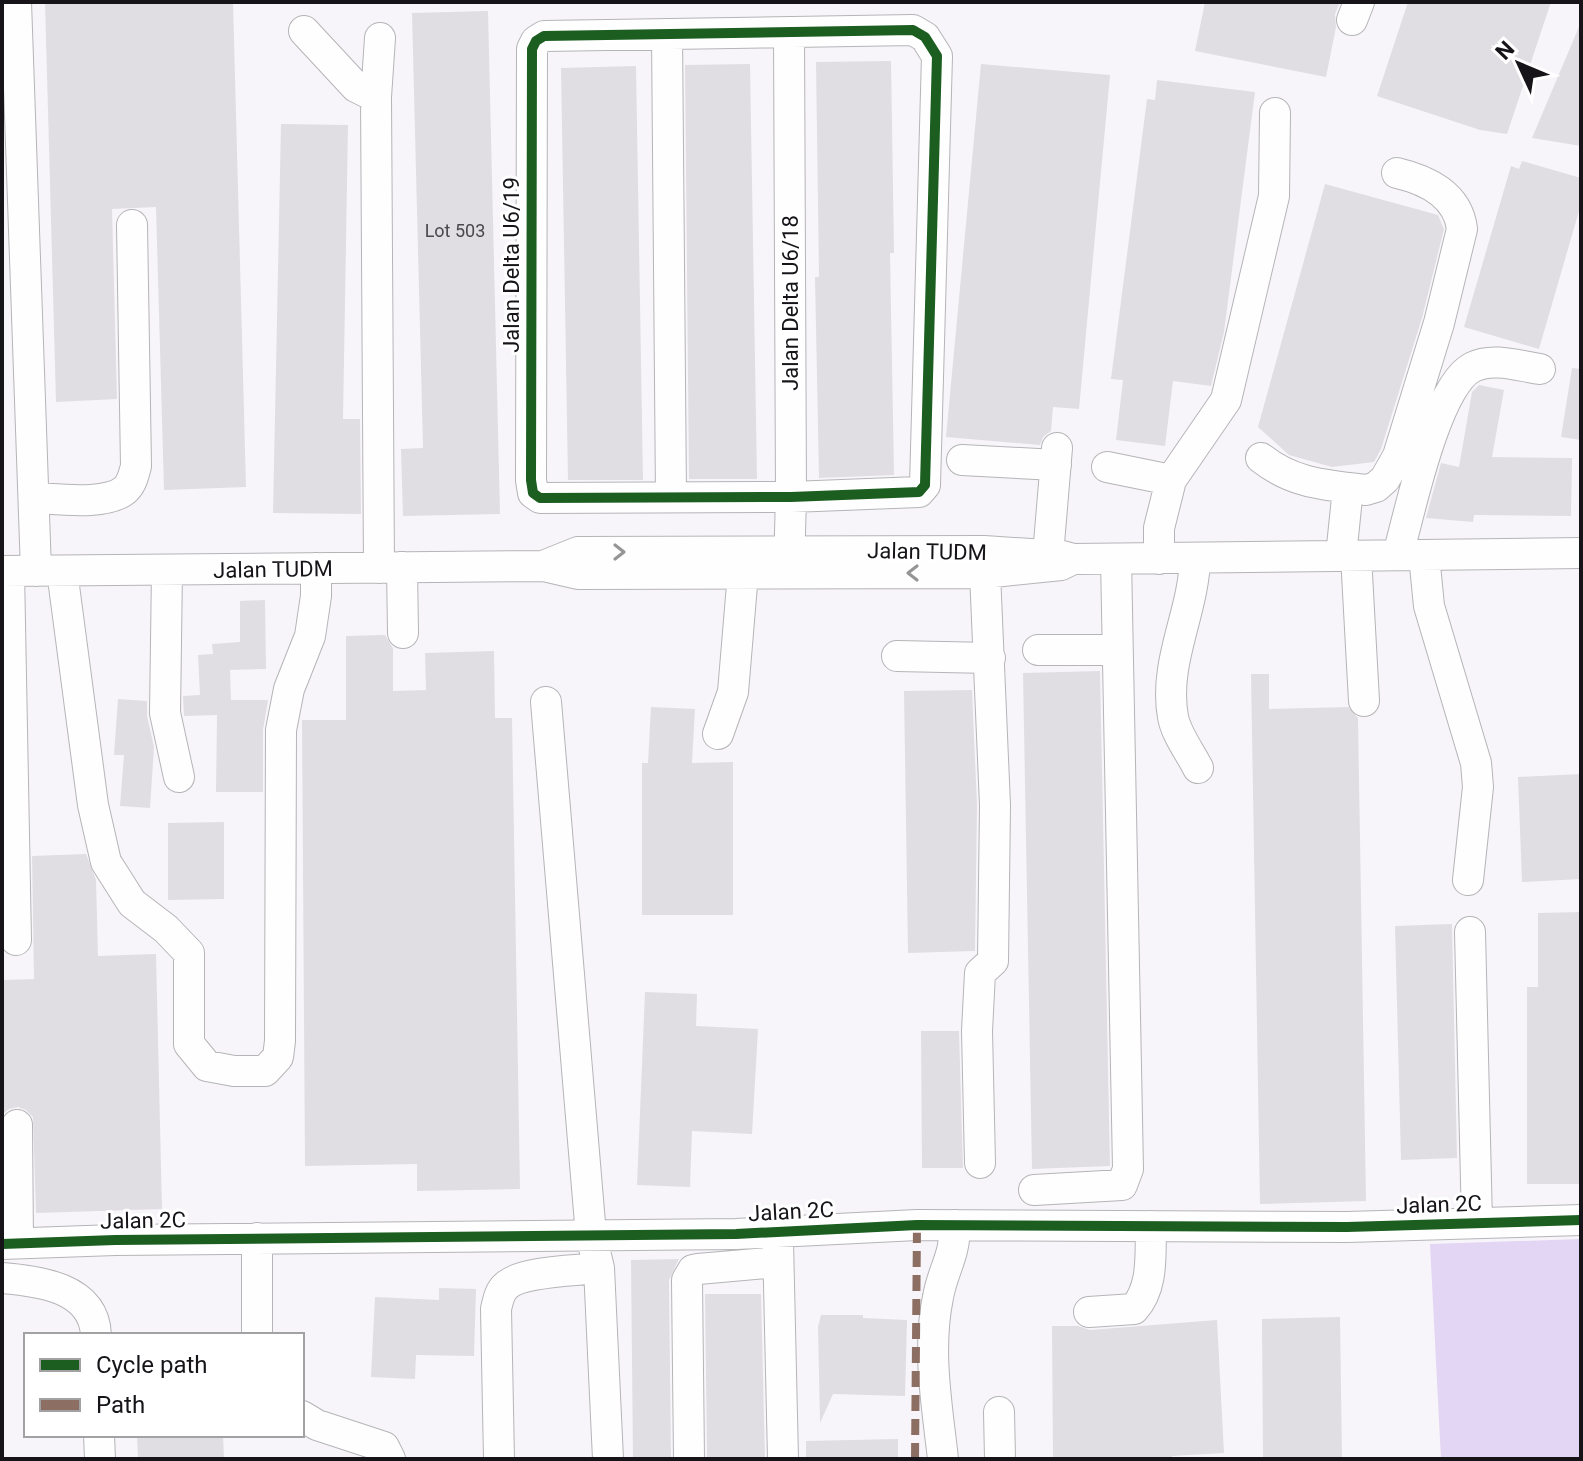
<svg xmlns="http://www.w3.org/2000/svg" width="1583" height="1461" viewBox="0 0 1583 1461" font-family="Roboto,sans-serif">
<rect width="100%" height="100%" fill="#f7f5fa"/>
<!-- green -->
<path fill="#e3d5f4" d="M 1581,1239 L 1581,1459 L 1441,1459 L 1430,1244 Z"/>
<!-- building -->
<path fill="#e0dee2" d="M 45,2 L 233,2 L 246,487 L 164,490 L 156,207 L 112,209 L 117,399 L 56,402 Z
M 1205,2 L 1340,2 L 1335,14 L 1336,27 L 1326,77 L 1195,51 Z
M 1408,2 L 1551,2 L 1507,134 L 1480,130 L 1377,96 Z
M 488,11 L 500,514 L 403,516 L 401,449 L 423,448 L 412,13 Z
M 1581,22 L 1581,146 L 1532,138 Z
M 891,61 L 894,253 L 890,253 L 894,475 L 819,478 L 815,277 L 819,277 L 816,62 Z
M 750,64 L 757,479 L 689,479 L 685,65 Z
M 981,64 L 1110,75 L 1079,409 L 1053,407 L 1051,431 L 1043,437 L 1040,445 L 946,437 Z
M 636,66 L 643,480 L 568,480 L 561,68 Z
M 1157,80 L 1255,92 L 1224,332 L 1211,386 L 1173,381 L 1165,446 L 1116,440 L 1123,380 L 1111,379 L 1147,99 L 1155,100 Z
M 281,124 L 348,125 L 343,419 L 360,419 L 361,514 L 273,513 Z
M 1522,161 L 1581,178 L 1581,204 L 1539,349 L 1464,327 L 1511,166 L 1519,169 Z
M 1325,184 L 1438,215 L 1444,229 L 1422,318 L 1381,449 L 1374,462 L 1332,467 L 1289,455 L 1258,427 Z
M 1572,368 L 1581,369 L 1581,440 L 1561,437 Z
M 1479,385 L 1504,390 L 1492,457 L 1572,458 L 1571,516 L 1474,515 L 1473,522 L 1426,518 L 1441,463 L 1459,467 L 1472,392 Z
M 265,600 L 266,669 L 230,670 L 231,700 L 268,700 L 263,730 L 263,792 L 216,792 L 217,715 L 184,716 L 183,696 L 200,695 L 198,655 L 213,654 L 212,644 L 240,642 L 240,601 Z
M 385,635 L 393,648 L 393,691 L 426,690 L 425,653 L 494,651 L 495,718 L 512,718 L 520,1189 L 417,1191 L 417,1164 L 305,1166 L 302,720 L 346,720 L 346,636 Z
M 1100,671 L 1110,1166 L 1032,1169 L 1023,673 Z
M 1251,674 L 1269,674 L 1269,709 L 1348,707 L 1358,718 L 1366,1201 L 1260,1204 Z
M 972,690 L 977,805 L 975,951 L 908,953 L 904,691 Z
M 118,699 L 147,701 L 147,716 L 154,747 L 150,808 L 120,806 L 124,755 L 114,755 Z
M 651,707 L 695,709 L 692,763 L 733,762 L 733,915 L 642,915 L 642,763 L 648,763 Z
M 1581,774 L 1581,879 L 1522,882 L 1518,777 Z
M 224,822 L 224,899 L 168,900 L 168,823 Z
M 86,854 L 96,880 L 98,956 L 156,954 L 162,1209 L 36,1213 L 33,1117 L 26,1110 L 18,1107 L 9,1109 L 2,1115 L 2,980 L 34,979 L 32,856 Z
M 1581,912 L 1581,1184 L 1527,1184 L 1527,987 L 1538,987 L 1538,913 Z
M 1452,924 L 1457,1158 L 1401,1160 L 1395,926 Z
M 645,992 L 697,994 L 696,1026 L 758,1029 L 752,1134 L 692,1131 L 690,1187 L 637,1185 Z
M 921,1031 L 959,1031 L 963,1168 L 922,1168 Z
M 679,1259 L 669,1280 L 671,1459 L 633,1459 L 631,1260 Z
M 439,1288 L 476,1289 L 474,1356 L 416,1355 L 415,1379 L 371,1377 L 375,1297 L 439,1300 Z
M 705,1294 L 761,1294 L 765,1459 L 707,1459 Z
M 821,1315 L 863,1315 L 863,1318 L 907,1320 L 905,1396 L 833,1394 L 820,1423 L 818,1327 Z
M 1340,1317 L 1342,1459 L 1263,1459 L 1262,1319 Z
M 1217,1320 L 1224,1453 L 1172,1456 L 1172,1459 L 1053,1459 L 1052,1326 L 1078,1326 L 1090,1330 Z
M 137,1435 L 223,1435 L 224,1459 L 138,1459 Z
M 898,1439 L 898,1459 L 806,1459 L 806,1441 Z"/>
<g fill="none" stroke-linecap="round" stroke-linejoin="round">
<!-- minor casing -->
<g stroke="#b5b4b7" stroke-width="32">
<path id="minor" d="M 16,2 L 36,571
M 1352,20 L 1359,2
M 913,30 L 925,37 L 937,56 L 925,485 L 919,492 L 791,497 L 540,498 L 533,493 L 531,480 L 532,49 L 536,41 L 544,36 Z
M 304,31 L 356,87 L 376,97
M 789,32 L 791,497 L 789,568
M 667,34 L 671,497
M 1261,458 C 1294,484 1326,485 1366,490 L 1376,487 L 1385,479 L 1398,456 L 1439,323 L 1462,229 C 1458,195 1427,180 1397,173
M 962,460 L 1056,465
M 1107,467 L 1171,480
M 34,498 C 58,499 108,506 126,489 C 132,483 134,474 136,466 L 132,225
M 1048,555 L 1057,448
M 1398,555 C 1409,515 1436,384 1473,367 C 1493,357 1519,366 1540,369
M 1424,555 L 1429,606 L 1476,763 L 1478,787 L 1468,880
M 1341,556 L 1348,488
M 1356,556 L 1364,701
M 1195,558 C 1194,612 1163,662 1173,717 C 1176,734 1190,752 1198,768
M 1159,559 L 1159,528 L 1171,480 L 1226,400 L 1274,196 L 1275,113
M 543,566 L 578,552 L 984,551 L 1062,556 L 1073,559 L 1581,553
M 402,567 L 403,633
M 379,568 L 376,97 L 380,38
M 167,570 L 165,713 L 179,777
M 2,571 L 543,566 L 578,574 L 985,573 L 1061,565 L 1073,559
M 9,571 L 16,940
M 62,571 L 93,805 L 106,862 L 132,903 L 166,929 L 189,953 L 189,1044 L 207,1066 L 234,1071 L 265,1071 L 278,1057 L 280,1041 L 281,730 L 289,689 L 310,636 L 316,596 L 316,568
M 1038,650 L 1117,650
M 897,656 L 990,658
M 546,702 L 591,1235 L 599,1268 L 608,1459
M 718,734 L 733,692 L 743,573
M 1470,932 L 1477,1223
M 17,1125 L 18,1243
M 980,1163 L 977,1031 L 980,973 L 993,961 L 995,805 L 985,573
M 1034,1190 L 1122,1185 L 1128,1169 L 1116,559
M 257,1238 L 257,1335
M 778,1241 L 783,1459
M 2,1244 L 115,1240 L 736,1234 L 917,1225 L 1347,1227 L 1581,1220
M 2,1278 C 38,1281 94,1287 96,1335
M 1089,1312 L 1134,1309 C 1154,1287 1150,1254 1151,1226
M 999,1412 L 1000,1459
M 302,1416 L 317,1425 L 384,1447 L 390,1459
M 99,1435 L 100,1459
M 499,1459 L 496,1309 C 498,1301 499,1292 506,1286 C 521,1271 576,1271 599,1268
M 689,1459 L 687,1280 L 693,1270 L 698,1269 L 778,1262
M 943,1459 C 937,1405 927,1351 938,1297 C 943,1269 955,1257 955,1225"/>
</g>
<!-- minor -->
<use href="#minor" stroke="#fefefe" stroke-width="30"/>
<!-- quiet -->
<path stroke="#8d6e63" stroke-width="8" stroke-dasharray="16 8" stroke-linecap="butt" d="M 915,1459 L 917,1225"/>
<!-- cycleway casing -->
<g stroke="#fff" stroke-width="15">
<path id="cycleway" d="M 913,30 L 925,37 L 937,56 L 925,485 L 919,492 L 791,497 L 540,498 L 533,493 L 531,480 L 532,49 L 536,41 L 544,36 Z
M 2,1244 L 115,1240 L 736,1234 L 917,1225 L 1347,1227 L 1581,1220"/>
</g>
<!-- cycleway -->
<use href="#cycleway" stroke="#1b5e20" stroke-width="10"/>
</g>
<!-- one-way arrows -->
<defs><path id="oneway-chevron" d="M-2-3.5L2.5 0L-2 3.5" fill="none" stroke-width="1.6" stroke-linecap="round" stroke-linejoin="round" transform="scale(2)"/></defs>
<g stroke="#969596">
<use href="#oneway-chevron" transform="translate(619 552)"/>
<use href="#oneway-chevron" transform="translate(913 573) rotate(-180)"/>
</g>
<g text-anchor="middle" stroke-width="6" stroke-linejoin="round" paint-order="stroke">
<!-- number labels -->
<g font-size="18" fill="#4a484c">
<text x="455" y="237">Lot 503</text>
</g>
<!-- street labels -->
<g font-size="22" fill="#161418" stroke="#fff">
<text transform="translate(511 265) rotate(-90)" y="8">Jalan Delta U6/19</text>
<text transform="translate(790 303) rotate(-90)" y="8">Jalan Delta U6/18</text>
<text transform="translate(927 551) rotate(1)" y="8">Jalan TUDM</text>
<text transform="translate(273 569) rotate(-1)" y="8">Jalan TUDM</text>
<text transform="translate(1439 1204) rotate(-2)" y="8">Jalan 2C</text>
<text transform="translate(791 1211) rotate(-3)" y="8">Jalan 2C</text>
<text transform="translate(143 1220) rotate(-1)" y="8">Jalan 2C</text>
</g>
</g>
<!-- border -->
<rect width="1583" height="1461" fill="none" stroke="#161418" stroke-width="8"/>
<!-- legend -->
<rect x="24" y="1333" width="280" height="104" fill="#ffffff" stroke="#a2a1a3" stroke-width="2"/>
<rect x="40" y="1359" width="40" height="12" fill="#1b5e20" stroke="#a2a1a3" stroke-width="2"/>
<text x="96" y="1373" font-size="24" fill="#161418">Cycle path</text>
<rect x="40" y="1399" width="40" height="12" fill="#8d6e63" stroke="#a2a1a3" stroke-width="2"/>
<text x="96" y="1413" font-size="24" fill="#161418">Path</text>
<!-- north arrow -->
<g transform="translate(1519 64) rotate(314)" stroke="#ffffff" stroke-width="6" paint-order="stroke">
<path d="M0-6L14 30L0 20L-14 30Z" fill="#161418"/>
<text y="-12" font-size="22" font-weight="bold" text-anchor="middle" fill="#161418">N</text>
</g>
</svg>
